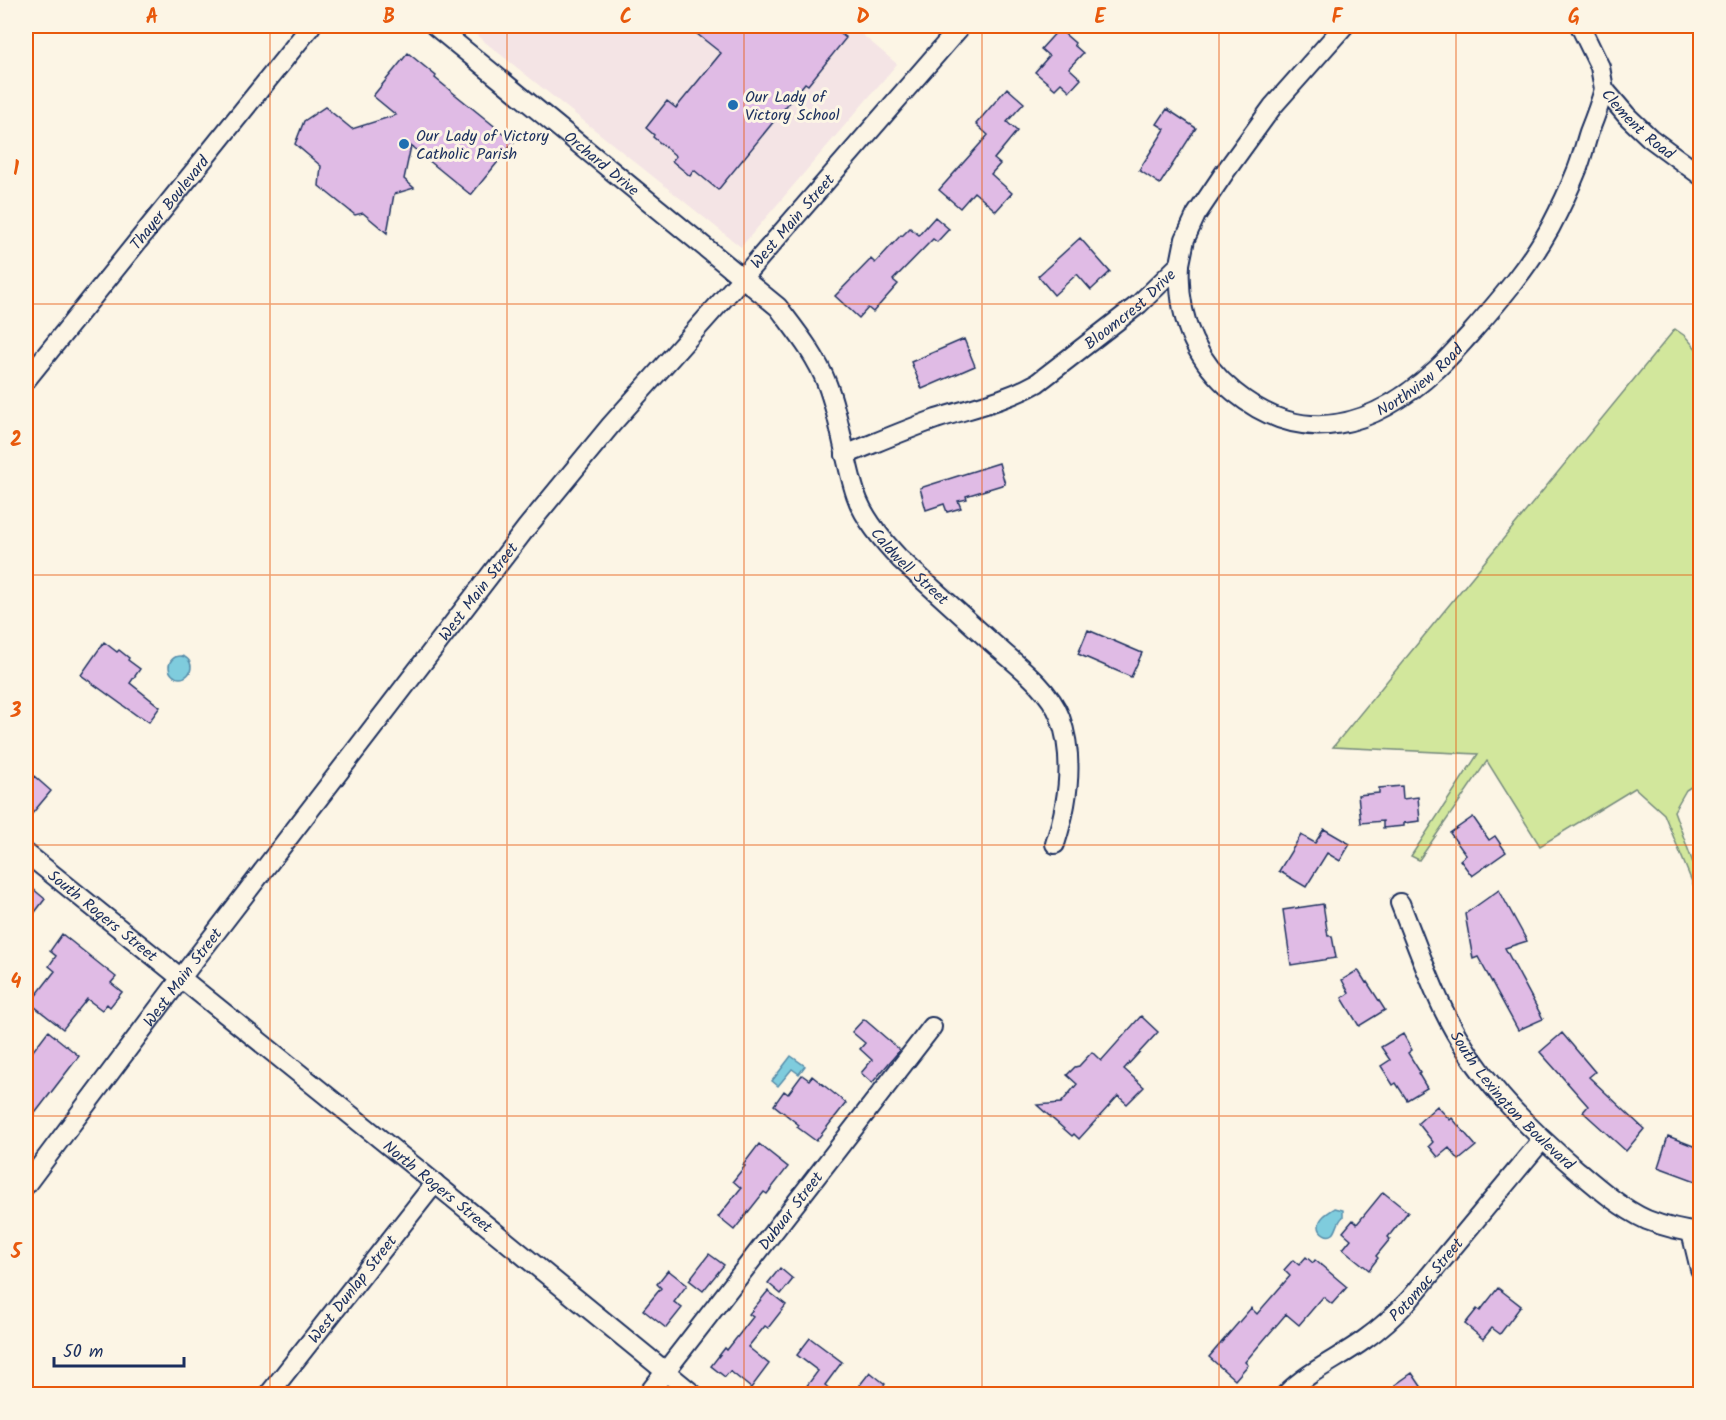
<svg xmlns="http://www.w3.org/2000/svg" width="1726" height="1420" viewBox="0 0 1726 1420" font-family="Kalam,sans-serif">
<rect width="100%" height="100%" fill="#fcf5e5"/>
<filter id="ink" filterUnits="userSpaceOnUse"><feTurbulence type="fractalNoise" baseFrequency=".0167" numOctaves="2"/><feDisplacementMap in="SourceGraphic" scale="12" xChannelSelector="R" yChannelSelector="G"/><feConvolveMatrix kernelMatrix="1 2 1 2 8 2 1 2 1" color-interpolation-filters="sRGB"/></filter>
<g filter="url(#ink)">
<!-- built -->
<path fill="#f4e4e5" d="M 465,26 L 852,26 L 897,64 L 741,247 Z"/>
<!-- green -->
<path fill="#d2e79c" stroke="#768b7d" stroke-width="1.5" d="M 1675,329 L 1685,336 L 1700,353 L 1700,781 L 1686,790 L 1674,811 L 1700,882 L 1700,887 L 1695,889 L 1664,814 L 1635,788 L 1540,846 L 1487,761 L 1419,860 L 1411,856 L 1478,754 L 1333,747 Z"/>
<!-- water -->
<path fill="#7fccdd" stroke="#578daa" stroke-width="1.5" d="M169 667a11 11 0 1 1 22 0a11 11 0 1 1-22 0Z
M 791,1056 L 805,1066 L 799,1074 L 792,1069 L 778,1086 L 772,1081 Z
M 1335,1208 L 1343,1210 L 1343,1217 C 1337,1222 1337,1231 1333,1234 C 1328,1238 1319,1233 1319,1226 C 1319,1217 1329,1212 1335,1208 Z"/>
<!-- building -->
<path fill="#e0bbe5" stroke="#1b2f5e" stroke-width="1.5" d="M 687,26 L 830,26 L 846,38 L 808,85 L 805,83 L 718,190 L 694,170 L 690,176 L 672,161 L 676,156 L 653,137 L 654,135 L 646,128 L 667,101 L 676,108 L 721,53 Z
M 1059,29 L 1075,43 L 1074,45 L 1083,53 L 1069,68 L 1081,79 L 1070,91 L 1061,83 L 1055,89 L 1035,72 L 1049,56 L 1041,49 Z
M 408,53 L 436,76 L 435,78 L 514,142 L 471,195 L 411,146 L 404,179 L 414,188 L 394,194 L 387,233 L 363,213 L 355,215 L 319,186 L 321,166 L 295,144 L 304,121 L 325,107 L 352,129 L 396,115 L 373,96 Z
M 1007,88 L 1024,103 L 1007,122 L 1017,131 L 994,159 L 1000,164 L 991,174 L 1012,193 L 996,211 L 974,192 L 960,208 L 939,190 L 988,135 L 976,124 Z
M 1167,109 L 1196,128 L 1160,184 L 1139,170 L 1165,129 L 1157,124 Z
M 935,217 L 949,229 L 937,242 L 933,239 L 893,280 L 898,284 L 873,312 L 868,308 L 859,318 L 835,296 L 871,259 L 875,263 L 901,235 L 902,236 L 910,228 L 919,235 Z
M 1080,238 L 1110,272 L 1091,290 L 1077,274 L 1054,295 L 1038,276 Z
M 964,339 L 975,366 L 922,389 L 911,362 Z
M 999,463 L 1005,484 L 966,496 L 967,499 L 958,501 L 961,508 L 947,512 L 944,504 L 926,510 L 920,488 Z
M 1088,630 L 1142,653 L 1131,677 L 1078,654 Z
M 104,642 L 117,652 L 119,650 L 129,658 L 128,660 L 140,669 L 130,683 L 160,707 L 149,722 L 140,716 L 139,717 L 81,675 Z
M 34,776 L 51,791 L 26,821 L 26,786 Z
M 1402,786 L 1403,799 L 1418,797 L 1420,821 L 1404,823 L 1404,826 L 1383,828 L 1383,821 L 1361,823 L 1358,795 L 1379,793 L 1379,788 Z
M 1473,817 L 1489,840 L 1495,836 L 1506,852 L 1472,876 L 1460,860 L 1466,855 L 1450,833 Z
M 1324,829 L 1350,844 L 1340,861 L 1327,853 L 1306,887 L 1279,871 L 1301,835 L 1315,843 Z
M 26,883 L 45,899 L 26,924 Z
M 1499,890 L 1527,941 L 1505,948 L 1543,1019 L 1518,1030 L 1478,957 L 1473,959 L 1465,914 Z
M 1323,904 L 1328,936 L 1332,936 L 1336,958 L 1291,965 L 1283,910 Z
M 62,934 L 116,977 L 111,983 L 122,992 L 110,1007 L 107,1004 L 102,1010 L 87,999 L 63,1029 L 30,1003 L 55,971 L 49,966 L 56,956 L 50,951 Z
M 1358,970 L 1366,983 L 1367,982 L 1385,1010 L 1359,1026 L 1342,998 L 1349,993 L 1342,980 Z
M 1141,1016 L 1158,1032 L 1124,1069 L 1144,1087 L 1127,1104 L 1118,1096 L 1079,1139 L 1074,1134 L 1072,1136 L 1037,1105 L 1061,1103 L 1077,1084 L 1067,1075 L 1075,1067 L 1079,1066 L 1092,1052 L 1101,1061 Z
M 864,1019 L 900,1050 L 872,1083 L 861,1073 L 872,1060 L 860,1049 L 865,1043 L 852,1032 Z
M 48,1031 L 79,1056 L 26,1125 L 26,1060 Z
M 1562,1033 L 1595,1072 L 1589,1077 L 1644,1129 L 1626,1151 L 1583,1112 L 1588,1106 L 1540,1052 Z
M 1403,1034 L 1412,1050 L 1408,1053 L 1420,1072 L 1418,1073 L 1427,1088 L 1407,1100 L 1396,1083 L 1393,1085 L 1381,1066 L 1390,1060 L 1381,1047 Z
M 802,1075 L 809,1080 L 812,1076 L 846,1103 L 816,1141 L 797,1127 L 799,1125 L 774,1105 L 784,1091 L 788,1094 Z
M 1437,1106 L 1450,1120 L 1452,1118 L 1476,1146 L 1459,1160 L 1449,1148 L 1438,1157 L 1429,1146 L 1433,1142 L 1418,1123 Z
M 1668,1136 L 1701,1149 L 1701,1183 L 1658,1167 Z
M 759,1144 L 788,1167 L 767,1194 L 764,1192 L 734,1230 L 718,1217 L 741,1188 L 733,1181 L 745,1166 L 743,1165 Z
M 1383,1192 L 1408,1212 L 1388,1237 L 1390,1239 L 1376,1256 L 1378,1258 L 1369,1270 L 1343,1249 L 1351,1239 L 1343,1232 L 1353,1220 L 1357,1224 Z
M 709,1254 L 724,1265 L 703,1291 L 689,1280 Z
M 1306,1257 L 1313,1263 L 1315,1260 L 1347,1287 L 1332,1304 L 1323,1297 L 1299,1325 L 1286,1314 L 1245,1362 L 1248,1365 L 1235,1380 L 1209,1357 L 1251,1308 L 1257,1314 L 1290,1276 L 1284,1270 L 1293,1260 L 1299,1265 Z
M 780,1268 L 793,1279 L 781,1294 L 768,1283 Z
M 668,1270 L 687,1285 L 674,1302 L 682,1308 L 666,1328 L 643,1310 L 661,1288 L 657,1284 Z
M 1498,1288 L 1521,1306 L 1500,1334 L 1492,1328 L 1483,1339 L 1465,1324 L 1477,1309 L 1480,1311 Z
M 768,1291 L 786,1305 L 768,1328 L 765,1326 L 748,1347 L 769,1364 L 751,1388 L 730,1371 L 725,1377 L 711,1366 L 725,1348 L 727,1350 L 753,1317 L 749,1314 Z
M 810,1338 L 842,1362 L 825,1385 L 837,1395 L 800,1395 L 818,1371 L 797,1355 Z
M 870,1372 L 885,1384 L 876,1395 L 852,1395 Z
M 1412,1373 L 1427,1395 L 1402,1395 L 1395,1385 Z"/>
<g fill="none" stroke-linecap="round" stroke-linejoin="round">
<!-- minor casing -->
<g stroke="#1b2f5e" stroke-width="22">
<g id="minor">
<path id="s1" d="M 435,26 L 778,307 C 796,331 816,355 827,384 C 841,420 844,459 856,495 C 864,519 883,541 900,559 C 930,586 959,613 989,640 C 1012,661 1049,687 1060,717 C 1075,758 1068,804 1055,844"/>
<path id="s2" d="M 1580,26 L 1600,67 L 1604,89 L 1627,116 L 1650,138 L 1700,175"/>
<path id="s3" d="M 1180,264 C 1177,315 1194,359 1234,392 C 1305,450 1375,426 1437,369 C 1449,358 1460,345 1471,333 C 1500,300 1529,266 1550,228 C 1560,209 1569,190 1577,170 C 1582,158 1585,144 1589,132 C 1595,117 1600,104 1604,89"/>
<path id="s4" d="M 26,380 L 311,26"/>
<path id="s5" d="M 845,455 C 875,443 905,430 936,419 C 970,408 1005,401 1037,383 L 1139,304 L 1180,264 L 1185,239 L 1196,215 L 1225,172 L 1273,106 L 1344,26"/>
<path id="s6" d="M 26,853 L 415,1167 L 693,1394"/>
<path id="s7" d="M 1400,903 C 1414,938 1427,975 1443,1009 C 1474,1074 1523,1124 1577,1170 C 1598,1188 1621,1208 1647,1220 C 1665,1227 1682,1231 1700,1233"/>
<path id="s8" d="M 26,1185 L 190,966 L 527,527 L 611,425 L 743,277 L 961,26"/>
<path d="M 1691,1232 L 1700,1269"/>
<path id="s9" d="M 269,1394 L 435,1183"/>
<path id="s10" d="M 648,1394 L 932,1027"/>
<path id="s11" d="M 1286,1394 C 1309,1371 1338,1359 1364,1340 C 1381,1328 1396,1314 1410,1299 L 1542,1140"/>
</g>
</g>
<!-- minor -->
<use href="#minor" stroke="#fcf5e5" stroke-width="18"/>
</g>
</g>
<!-- grid -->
<path fill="none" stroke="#e8590c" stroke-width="1.5" stroke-opacity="0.55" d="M 270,26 L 270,1394M 507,26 L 507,1394M 744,26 L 744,1394M 982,26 L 982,1394M 1219,26 L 1219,1394M 1456,26 L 1456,1394M 26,304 L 1700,304M 26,575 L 1700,575M 26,845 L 1700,845M 26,1116 L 1700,1116"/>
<!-- markers -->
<g fill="#1f6fb2" stroke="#fcf5e5" stroke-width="2">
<circle cx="733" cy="105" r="6"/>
<circle cx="404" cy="144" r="6"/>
</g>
<g text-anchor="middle" stroke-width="6" stroke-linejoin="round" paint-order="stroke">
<!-- poi labels -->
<g font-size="16" fill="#1b2f5e" stroke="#fcf5e5" text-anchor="start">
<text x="745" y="102">Our Lady of<tspan x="745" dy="18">Victory School</tspan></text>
<text x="416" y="141">Our Lady of Victory<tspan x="416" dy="18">Catholic Parish</tspan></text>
</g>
<!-- street labels -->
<g font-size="16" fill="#1b2f5e" stroke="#fcf5e5">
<text dy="6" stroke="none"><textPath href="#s2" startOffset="117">Clement Road</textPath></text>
<text dy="6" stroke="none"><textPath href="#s1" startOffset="216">Orchard Drive</textPath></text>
<text dy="6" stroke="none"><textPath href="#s4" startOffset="228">Thayer Boulevard</textPath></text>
<text dy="6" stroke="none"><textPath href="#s8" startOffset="1232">West Main Street</textPath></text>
<text dy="6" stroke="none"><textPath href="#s5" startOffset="324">Bloomcrest Drive</textPath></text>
<text dy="6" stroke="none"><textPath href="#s3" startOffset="351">Northview Road</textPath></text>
<text dy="6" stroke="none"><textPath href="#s1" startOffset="740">Caldwell Street</textPath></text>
<text dy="6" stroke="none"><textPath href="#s8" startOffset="746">West Main Street</textPath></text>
<text dy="6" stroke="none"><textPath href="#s6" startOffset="99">South Rogers Street</textPath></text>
<text dy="6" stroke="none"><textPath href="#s8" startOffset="260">West Main Street</textPath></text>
<text dy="6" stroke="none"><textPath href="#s7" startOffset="230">South Lexington Boulevard</textPath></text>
<text dy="6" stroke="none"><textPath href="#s6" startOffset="530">North Rogers Street</textPath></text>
<text dy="6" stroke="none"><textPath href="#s10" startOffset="232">Dubuar Street</textPath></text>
<text dy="6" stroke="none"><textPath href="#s11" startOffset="182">Potomac Street</textPath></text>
<text dy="6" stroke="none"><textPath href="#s9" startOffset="134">West Dunlap Street</textPath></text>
</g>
</g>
<!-- margin -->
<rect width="1726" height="1420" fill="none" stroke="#fcf5e5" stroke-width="66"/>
<!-- scale -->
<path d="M54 1357v9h130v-9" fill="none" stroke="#1b2f5e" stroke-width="3"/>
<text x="63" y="1357" font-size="18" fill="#1b2f5e" stroke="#fcf5e5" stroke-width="4.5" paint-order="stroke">50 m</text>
<rect x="33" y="33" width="1660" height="1354" fill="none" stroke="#e8590c" stroke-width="2"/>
<g font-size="20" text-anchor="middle" font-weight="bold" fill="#e8590c">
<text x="152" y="23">A</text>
<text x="389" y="23">B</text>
<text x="626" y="23">C</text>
<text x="863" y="23">D</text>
<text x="1100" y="23">E</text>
<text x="1337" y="23">F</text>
<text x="1574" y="23">G</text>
<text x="16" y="175">1</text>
<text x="16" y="446">2</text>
<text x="16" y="717">3</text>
<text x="16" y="988">4</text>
<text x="16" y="1258">5</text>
</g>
</svg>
